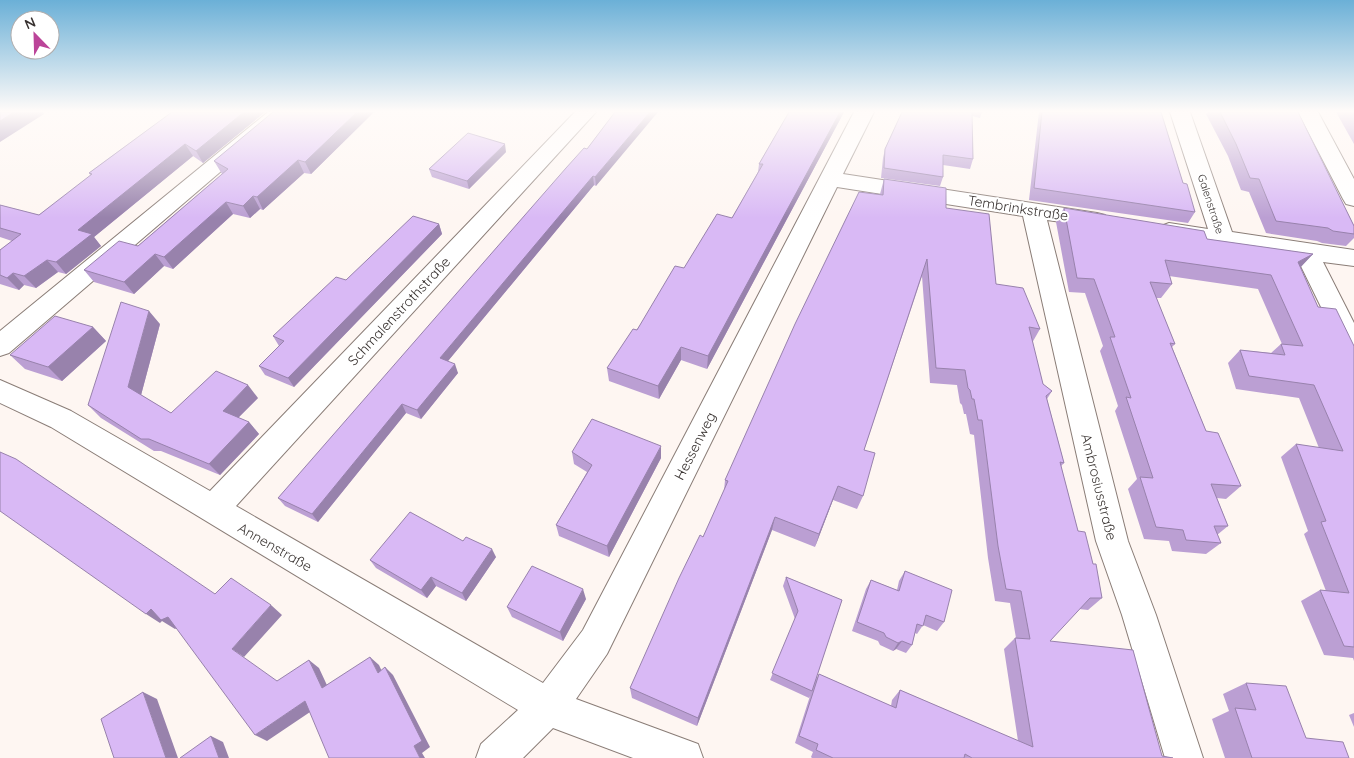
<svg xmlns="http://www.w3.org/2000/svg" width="1354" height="758" viewBox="0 0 1354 758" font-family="Quicksand,sans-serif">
<rect width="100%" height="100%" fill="#fef6f2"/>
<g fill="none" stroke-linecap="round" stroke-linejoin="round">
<!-- minor casing -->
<g stroke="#8a7d77" stroke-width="2">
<path id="minor" d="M 268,112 L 290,112 L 9,353 L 0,356 L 0,331 Z
M 575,112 L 596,112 L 236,506 L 543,683 L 583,630 L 854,112 L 874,112 L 843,174 L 1097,213 L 1105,215 L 1108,220 L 1105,225 L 1097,227 L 1047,220 L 1128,541 L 1156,615 L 1203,758 L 1165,758 L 1122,615 L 1096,541 L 1023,216 L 837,187 L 607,654 L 576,699 L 698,744 L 703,758 L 633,758 L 553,728 L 523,758 L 476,758 L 481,744 L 518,710 L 51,427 L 0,403 L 0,380 L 71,411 L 210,491 Z
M 1170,112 L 1190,112 L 1232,232 L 1354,250 L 1354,266 L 1323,262 L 1354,323 L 1354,359 L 1345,356 L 1297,258 L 1161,236 L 1157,231 L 1161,226 L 1169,223 L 1208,229 Z
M 1298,112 L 1318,112 L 1354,179 L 1354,206 L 1346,204 L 1343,199 Z"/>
</g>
<!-- minor -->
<use href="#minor" fill="#fff" fill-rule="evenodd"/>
</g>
<!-- wall -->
<path fill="#bb9fd3" d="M 172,112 L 265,112 L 203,163 L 193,156 L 94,237 L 101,246 L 66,274 L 58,272 L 36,288 L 24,285 L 19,290 L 0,284 L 0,250 L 12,241 L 0,237 L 0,205 L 39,215 L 91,176 L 89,173 Z
M 374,112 L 311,174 L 304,173 L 263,210 L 260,209 L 250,218 L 233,214 L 173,269 L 164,266 L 134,294 L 94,282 L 84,270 L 138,246 L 222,174 L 214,161 Z
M 615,112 L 596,186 L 594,185 L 448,361 L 458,373 L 421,419 L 406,413 L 318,522 L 285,506 L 278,498 L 587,149 Z
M 789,112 L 844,112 L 707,369 L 681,360 L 659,399 L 609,381 L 607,368 L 684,268 L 732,218 L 758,172 L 759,164 Z
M 902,112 L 982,112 L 980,118 L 972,116 L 973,159 L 970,169 L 943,165 L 943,177 L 940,186 L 881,178 L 883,158 L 885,149 Z
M 1039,112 L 1161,112 L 1183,183 L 1195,212 L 1188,223 L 1029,200 Z
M 1208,112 L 1298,112 L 1354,226 L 1354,238 L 1346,246 L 1322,243 L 1317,241 L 1266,233 L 1249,192 L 1241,190 L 1228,156 L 1206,114 Z
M 1336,112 L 1354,112 L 1354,144 Z
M 506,152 L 469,189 L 432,177 L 429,169 Z
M 884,179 L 946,208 L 996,284 L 1040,329 L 1032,343 L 1043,384 L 1052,391 L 1047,399 L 1064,463 L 1061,466 L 1078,531 L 1102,598 L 1088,610 L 1079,609 L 1050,641 L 1162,756 L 1173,758 L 812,758 L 811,757 L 813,752 L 795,743 L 810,696 L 809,698 L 770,680 L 795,619 L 783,586 L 786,577 L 842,600 L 816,679 L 819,674 L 891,706 L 892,700 L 900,690 L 1018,741 L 1004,649 L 1015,638 L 1016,638 L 1010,603 L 995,601 L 988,558 L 974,435 L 970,434 L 966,414 L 964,414 L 962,405 L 960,403 L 957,385 L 930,383 L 922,276 L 864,450 L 863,496 L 857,509 L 833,500 L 815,547 L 772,530 L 697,726 L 632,698 L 630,688 L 703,537 L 724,491 L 725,480 L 880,194 Z
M 1064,208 L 1207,239 L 1313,254 L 1300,267 L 1318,307 L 1354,346 L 1354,661 L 1353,658 L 1324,655 L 1301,601 L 1320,590 L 1326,591 L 1304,534 L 1308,531 L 1281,457 L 1296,444 L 1319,448 L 1299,398 L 1236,389 L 1228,363 L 1240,350 L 1271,353 L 1281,344 L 1282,344 L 1258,289 L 1169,276 L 1172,284 L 1161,298 L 1156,298 L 1175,344 L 1172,347 L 1206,431 L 1241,486 L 1226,499 L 1217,498 L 1228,526 L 1217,535 L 1221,543 L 1206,554 L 1172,551 L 1169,541 L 1144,539 L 1128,489 L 1137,479 L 1115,411 L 1118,406 L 1100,351 L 1103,346 L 1085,293 L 1069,292 L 1056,222 Z
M 439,224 L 442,234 L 294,387 L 265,375 L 259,366 L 279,346 L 273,336 L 346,280 Z
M 160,324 L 141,395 L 171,413 L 258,398 L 238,418 L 249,422 L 259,434 L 220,475 L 161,451 L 154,451 L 101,418 L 88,405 Z
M 93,327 L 106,341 L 62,381 L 25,369 L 10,355 Z
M 572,452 L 661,458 L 609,557 L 559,536 L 556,525 L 587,472 L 574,464 Z
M 463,541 L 496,557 L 466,601 L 436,586 L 427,598 L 376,568 L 370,560 Z
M 905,571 L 944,622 L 937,631 L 923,625 L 917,634 L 915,633 L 912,645 L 906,653 L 896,649 L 893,651 L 880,645 L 878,641 L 852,631 L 866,589 L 871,580 L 897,590 L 899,581 Z
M 586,599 L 563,641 L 512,617 L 507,607 Z
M 1246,683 L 1306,738 L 1349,758 L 1225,758 L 1212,719 L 1229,711 L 1223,694 Z
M 1354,713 L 1354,727 L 1349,715 Z"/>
<!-- shaded-wall -->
<path fill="#9882ac" d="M 14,112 L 43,112 L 44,114 L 0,142 L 0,121 Z
M 244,112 L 265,112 L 203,163 L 196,151 Z
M 357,112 L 374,112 L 311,174 L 305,162 Z
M 650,112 L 658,112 L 596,186 L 595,177 Z
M 840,112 L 844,112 L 707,369 L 708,356 Z
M 185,144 L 193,156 L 94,237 L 101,246 L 66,274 L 56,262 L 78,230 Z
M 505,144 L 506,152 L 469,189 L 467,181 Z
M 298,160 L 304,173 L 263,210 L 257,197 Z
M 593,176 L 594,185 L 443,367 L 440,358 Z
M 253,196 L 260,209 L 250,218 L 243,206 Z
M 226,202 L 233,214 L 173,269 L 164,257 Z
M 439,224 L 442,234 L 294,387 L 288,378 Z
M 155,254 L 164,266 L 134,294 L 124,282 Z
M 1313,254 L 1300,268 L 1298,262 Z
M 47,260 L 58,272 L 36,288 L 24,276 Z
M 13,273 L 24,285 L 19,290 L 7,278 Z
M 149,311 L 160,324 L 140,399 L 128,387 Z
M 93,327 L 106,341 L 62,381 L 48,367 Z
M 681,347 L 681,360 L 659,399 L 658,386 Z
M 455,364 L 458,373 L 421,419 L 417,410 Z
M 248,385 L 258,398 L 233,423 L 223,411 Z
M 402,404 L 406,413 L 318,522 L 312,514 Z
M 249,422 L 259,434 L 220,475 L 209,464 Z
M 661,446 L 661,458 L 609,557 L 607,546 Z
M 838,486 L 833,500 L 815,547 L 819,534 Z
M 775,517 L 772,530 L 697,726 L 698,718 Z
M 492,549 L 496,557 L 466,601 L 462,593 Z
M 431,577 L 436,586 L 427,598 L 421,590 Z
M 583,589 L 586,599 L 563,641 L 560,632 Z
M 271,605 L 282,615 L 244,657 L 232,649 Z
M 151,609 L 168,617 L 181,626 L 175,629 L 162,621 L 160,623 L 146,614 Z
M 902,641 L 896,649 L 893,651 L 898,643 Z
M 370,657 L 379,665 L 386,680 L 378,673 Z
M 309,660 L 319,668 L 332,696 L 322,688 Z
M 385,667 L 393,675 L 430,747 L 422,753 L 425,758 L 420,758 L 414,746 Z
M 143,692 L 157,699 L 178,758 L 166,758 Z
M 305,701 L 316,708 L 267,741 L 255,735 Z
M 211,736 L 223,742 L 229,758 L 219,758 Z"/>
<!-- building -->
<path fill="#d9b9f5" stroke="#9882ac" d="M 0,112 L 14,112 L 0,121 Z
M 172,112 L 244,112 L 196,151 L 185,144 L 78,230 L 92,234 L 56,262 L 47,260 L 24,276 L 13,273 L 7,278 L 0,275 L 0,250 L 21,234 L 0,228 L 0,205 L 39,215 L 92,174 L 89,173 Z
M 273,112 L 357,112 L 305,162 L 298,160 L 257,197 L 253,196 L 243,206 L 226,202 L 164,257 L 155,254 L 124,282 L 84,270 L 119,241 L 138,246 L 228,169 L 214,161 Z
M 615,112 L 650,112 L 595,177 L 593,176 L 440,358 L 455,364 L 417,410 L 402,404 L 312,514 L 278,498 L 566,168 L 584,148 L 587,149 Z
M 789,112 L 840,112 L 708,356 L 681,347 L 658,386 L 607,368 L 633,329 L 637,330 L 675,266 L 684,268 L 717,214 L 732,218 L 763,164 L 759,164 Z
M 902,112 L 972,112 L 973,159 L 943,155 L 943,177 L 884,168 L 885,149 Z
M 1042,112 L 1161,112 L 1183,183 L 1187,184 L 1195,212 L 1034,188 Z
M 1220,112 L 1298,112 L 1354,226 L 1354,234 L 1333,231 L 1328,228 L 1276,221 L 1259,179 L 1250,178 L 1236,144 Z
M 468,133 L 505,144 L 467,181 L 429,169 Z
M 884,179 L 946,188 L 946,208 L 989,214 L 996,284 L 1023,288 L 1040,329 L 1029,327 L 1043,384 L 1052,391 L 1046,396 L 1064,463 L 1060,462 L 1078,531 L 1085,532 L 1093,564 L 1096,564 L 1102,598 L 1090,598 L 1050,641 L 1133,650 L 1162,756 L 1173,758 L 972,758 L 965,754 L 964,758 L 833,758 L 816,750 L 818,744 L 799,736 L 819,674 L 896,708 L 900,690 L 1033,747 L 1015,638 L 1030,639 L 1021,591 L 1006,589 L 998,546 L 982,420 L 978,420 L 974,399 L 972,399 L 970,390 L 968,388 L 965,370 L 936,368 L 927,259 L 864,450 L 875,453 L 863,496 L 838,486 L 819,534 L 775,517 L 698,718 L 630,688 L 679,578 L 700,535 L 703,537 L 728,481 L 725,480 L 795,324 L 859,192 L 883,195 Z
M 1064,208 L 1204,231 L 1207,239 L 1313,254 L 1298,262 L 1318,307 L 1336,309 L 1354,346 L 1354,647 L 1344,646 L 1320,590 L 1349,593 L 1321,522 L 1326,521 L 1296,444 L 1343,451 L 1314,385 L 1249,376 L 1240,350 L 1285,355 L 1281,344 L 1303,346 L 1271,275 L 1165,260 L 1172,284 L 1150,282 L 1175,344 L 1170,343 L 1206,431 L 1218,433 L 1241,486 L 1211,484 L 1228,526 L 1214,526 L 1221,543 L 1186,540 L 1183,530 L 1156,527 L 1140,477 L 1153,478 L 1126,397 L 1131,398 L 1110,337 L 1115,337 L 1094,279 L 1077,278 Z
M 413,216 L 439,224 L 288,378 L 259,366 L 284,341 L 273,336 L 336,277 L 346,280 Z
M 121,302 L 149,311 L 128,387 L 171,413 L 216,371 L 248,385 L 223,411 L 249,422 L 209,464 L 149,439 L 141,439 L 88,405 Z
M 55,316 L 93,327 L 48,367 L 10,355 Z
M 592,419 L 661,446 L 607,546 L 556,525 L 592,465 L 572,452 Z
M 0,452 L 16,459 L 215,594 L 231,578 L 271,605 L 232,649 L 277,681 L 309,660 L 322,688 L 370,657 L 378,673 L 385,667 L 422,741 L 414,746 L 420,758 L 329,758 L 305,701 L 255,735 L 168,617 L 161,620 L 151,609 L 146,614 L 0,511 Z
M 410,512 L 463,541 L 466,537 L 492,549 L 462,593 L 431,577 L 421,590 L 370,560 Z
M 532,566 L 583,589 L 560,632 L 507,607 Z
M 905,571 L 952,590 L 944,622 L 926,615 L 923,626 L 917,624 L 912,645 L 902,641 L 898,643 L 886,637 L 884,633 L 857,622 L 871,580 L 899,591 Z
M 786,577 L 842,600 L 812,691 L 772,673 L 798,611 Z
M 1246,683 L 1286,686 L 1306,738 L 1343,742 L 1349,758 L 1252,758 L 1235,708 L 1256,710 Z
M 143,692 L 166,758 L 114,758 L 101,719 Z
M 211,736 L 219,758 L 180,758 Z"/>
<!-- sky -->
<linearGradient id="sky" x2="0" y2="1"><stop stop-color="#6bb0d7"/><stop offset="0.51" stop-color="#fffbf9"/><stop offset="1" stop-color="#fffbf9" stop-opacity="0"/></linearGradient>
<rect width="1354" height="218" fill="url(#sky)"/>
<g text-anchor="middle" stroke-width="4" stroke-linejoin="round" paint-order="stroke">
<!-- far-street labels -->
<g font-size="11" fill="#393331" stroke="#fff">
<text transform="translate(1211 204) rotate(72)" y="4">Galenstraße</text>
</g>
<!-- street labels -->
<g font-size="14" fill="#393331" stroke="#fff">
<text transform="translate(1018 208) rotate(9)" y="5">Tembrinkstraße</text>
<text transform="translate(399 311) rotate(-47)" y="5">Schmalenstrothstraße</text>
<text transform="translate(695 446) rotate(-63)" y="5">Hessenweg</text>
<text transform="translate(1099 487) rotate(76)" y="5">Ambrosiusstraße</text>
<text transform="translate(275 547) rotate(30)" y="5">Annenstraße</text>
</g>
</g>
<!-- north arrow -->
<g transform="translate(35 35) rotate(337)"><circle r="24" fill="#ffffff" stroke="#b0adad"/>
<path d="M0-4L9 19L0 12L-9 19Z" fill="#bb4499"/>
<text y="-8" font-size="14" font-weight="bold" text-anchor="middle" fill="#393331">N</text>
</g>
</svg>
